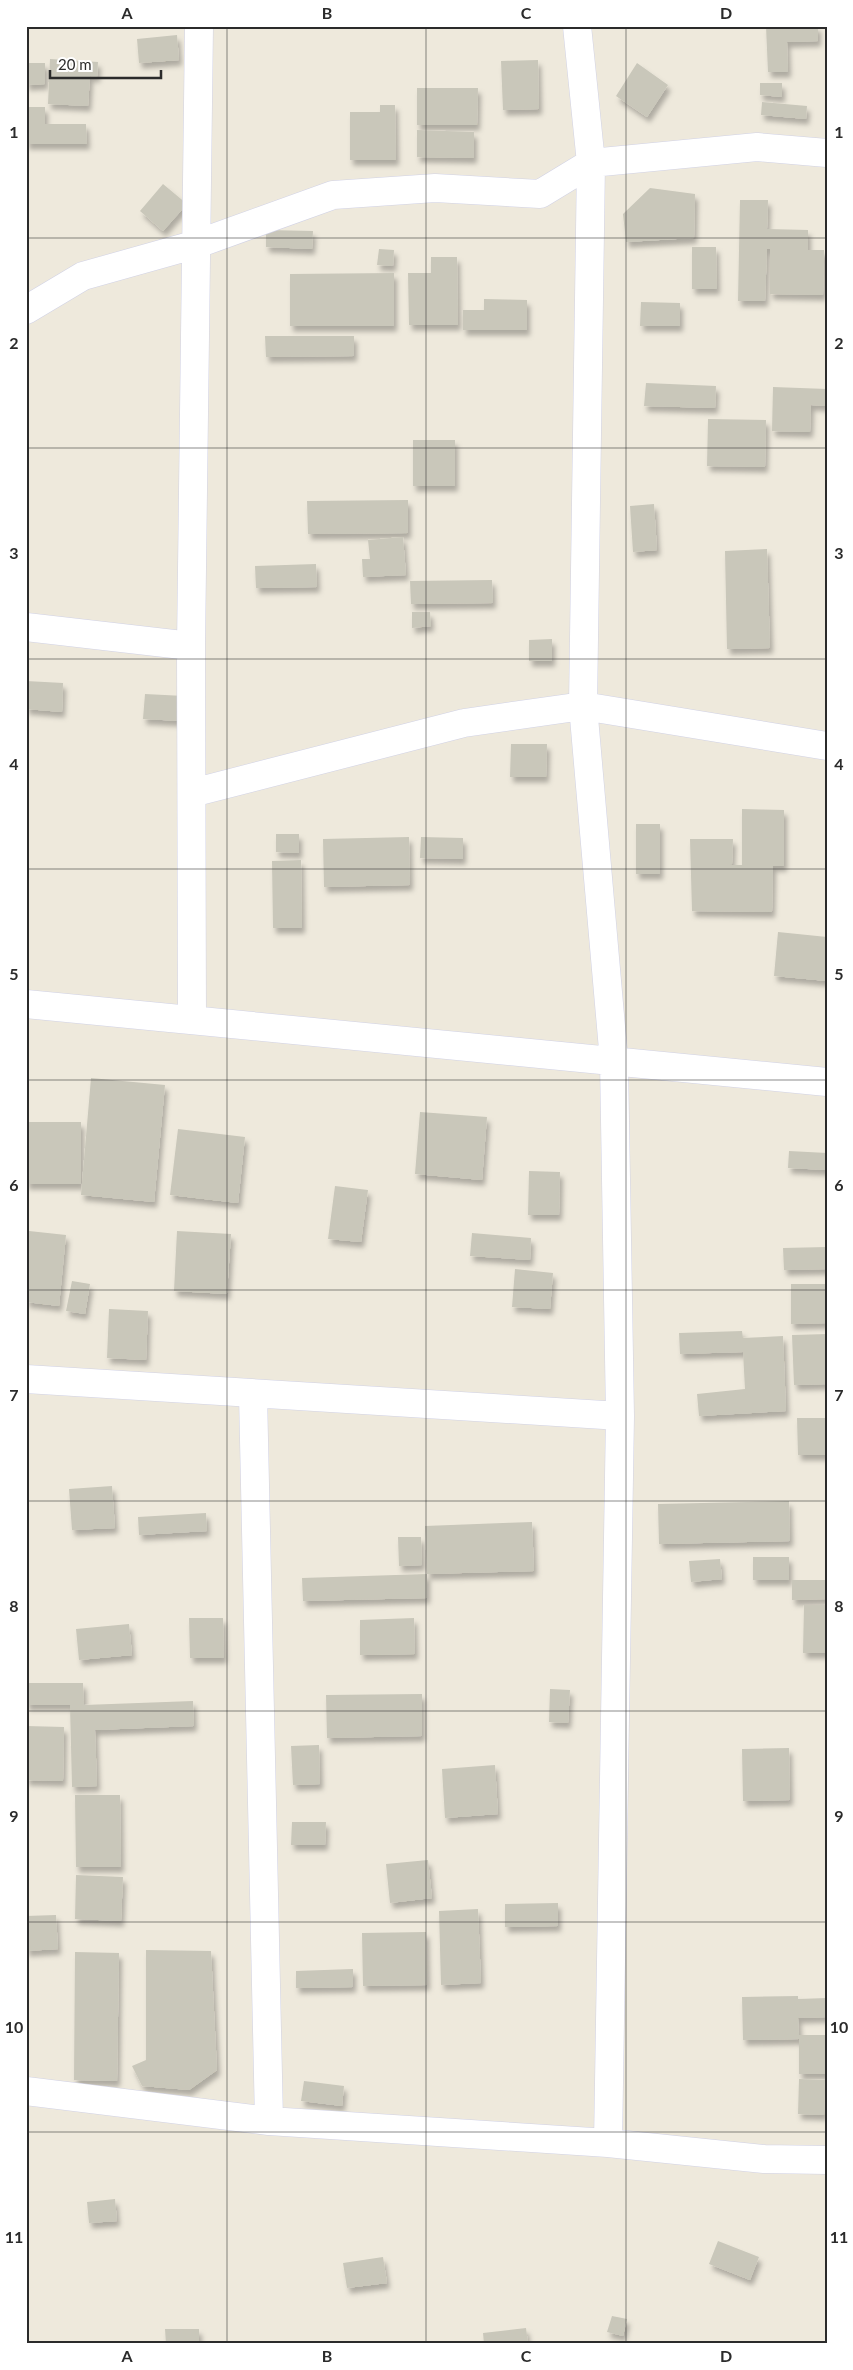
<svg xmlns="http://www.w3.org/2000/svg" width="853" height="2370" viewBox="0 0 853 2370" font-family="Lato,sans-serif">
<defs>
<filter id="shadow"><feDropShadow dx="3" dy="5.5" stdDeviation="2.5" flood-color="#0004"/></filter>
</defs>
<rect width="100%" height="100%" fill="#eee9dc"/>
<!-- building -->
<path fill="#c9c7ba" filter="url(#shadow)" d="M 766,26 L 818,26 L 818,41 L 787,42 L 788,72 L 768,72 Z
M 177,35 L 179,60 L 139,63 L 137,39 Z
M 50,59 L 98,62 L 97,77 L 90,76 L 88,106 L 48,104 Z
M 538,60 L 539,109 L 503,110 L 501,61 Z
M 26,63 L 45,63 L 45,84 L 26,85 Z
M 637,63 L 668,85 L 647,117 L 616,96 Z
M 760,83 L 782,83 L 782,97 L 760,95 Z
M 417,88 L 478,88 L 477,125 L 417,125 Z
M 762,102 L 807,106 L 806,119 L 761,115 Z
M 380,105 L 395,105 L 396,160 L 350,160 L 350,112 L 380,112 Z
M 26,107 L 45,107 L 45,124 L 86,124 L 87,144 L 26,144 Z
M 417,130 L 474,132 L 474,158 L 417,157 Z
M 163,184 L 187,204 L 163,231 L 140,211 Z
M 650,188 L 695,194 L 694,238 L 626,242 L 623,214 Z
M 740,200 L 768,200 L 767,229 L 808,230 L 808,250 L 824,250 L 823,295 L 770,294 L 770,249 L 767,249 L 765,301 L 738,301 Z
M 266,230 L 313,231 L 312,249 L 266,247 Z
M 692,247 L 716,247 L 717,289 L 692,289 Z
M 379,249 L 394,250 L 393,266 L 377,265 Z
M 431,257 L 457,257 L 458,325 L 409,325 L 408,273 L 431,273 Z
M 394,273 L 394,326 L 290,326 L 290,274 Z
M 484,299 L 527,300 L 527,330 L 463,330 L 463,310 L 484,310 Z
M 641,302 L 680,303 L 680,326 L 640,326 Z
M 265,336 L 354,336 L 354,356 L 266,357 Z
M 646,383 L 716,386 L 715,408 L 644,406 Z
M 773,387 L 827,389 L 827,406 L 811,405 L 810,432 L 772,431 Z
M 708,419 L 766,420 L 765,467 L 707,466 Z
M 413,440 L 455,440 L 455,486 L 413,486 Z
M 408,500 L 408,533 L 308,534 L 307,501 Z
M 654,504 L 657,550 L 633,552 L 630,506 Z
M 403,537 L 406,575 L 363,577 L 362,559 L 370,559 L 368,540 Z
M 767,549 L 770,648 L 727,649 L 725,551 Z
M 316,564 L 317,587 L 256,588 L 255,566 Z
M 492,580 L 493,603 L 411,604 L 410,581 Z
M 412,612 L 430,612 L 431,626 L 412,628 Z
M 552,639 L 552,661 L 529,661 L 529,640 Z
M 26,681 L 63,683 L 62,712 L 26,709 Z
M 145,694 L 184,696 L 182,721 L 143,719 Z
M 511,744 L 547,744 L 546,777 L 510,777 Z
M 742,809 L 784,810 L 784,866 L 773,866 L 772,912 L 692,911 L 690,839 L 733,839 L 732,864 L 724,865 L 742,865 Z
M 636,824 L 660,824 L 660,874 L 636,874 Z
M 276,834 L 299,834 L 299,853 L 276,852 Z
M 409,837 L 410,885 L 324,887 L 323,839 Z
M 421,837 L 463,838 L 463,859 L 420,858 Z
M 301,860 L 302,928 L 273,928 L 272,861 Z
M 778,932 L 827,937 L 827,981 L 774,976 Z
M 91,1078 L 165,1085 L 154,1202 L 81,1195 Z
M 420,1112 L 487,1117 L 482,1180 L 415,1174 Z
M 26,1122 L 81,1122 L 81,1184 L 26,1184 Z
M 178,1129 L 245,1137 L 238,1203 L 170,1195 Z
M 789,1151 L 827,1153 L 827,1170 L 788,1168 Z
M 529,1171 L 560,1172 L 559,1215 L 528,1215 Z
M 335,1186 L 368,1190 L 361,1242 L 328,1239 Z
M 29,1231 L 66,1235 L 59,1306 L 26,1302 Z
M 177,1231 L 231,1234 L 227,1294 L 174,1291 Z
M 472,1233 L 531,1238 L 530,1260 L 470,1256 Z
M 827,1247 L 827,1269 L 784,1270 L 783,1248 Z
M 515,1269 L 553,1273 L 550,1309 L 512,1307 Z
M 72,1281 L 90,1284 L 85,1314 L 66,1311 Z
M 791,1284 L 827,1284 L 827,1323 L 791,1324 Z
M 109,1309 L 148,1311 L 146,1360 L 107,1358 Z
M 742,1331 L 743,1338 L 783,1336 L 786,1411 L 699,1416 L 697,1394 L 745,1389 L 743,1352 L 680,1354 L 679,1333 Z
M 827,1334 L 827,1384 L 794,1385 L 792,1335 Z
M 797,1418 L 827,1418 L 827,1455 L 798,1455 Z
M 112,1486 L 115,1528 L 72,1530 L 69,1489 Z
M 789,1501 L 790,1541 L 659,1544 L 658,1504 Z
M 206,1513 L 207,1531 L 139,1535 L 138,1517 Z
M 532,1522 L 534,1571 L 427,1574 L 427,1598 L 303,1601 L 302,1578 L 427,1574 L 425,1526 Z
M 398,1537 L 421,1537 L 422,1565 L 399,1566 Z
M 753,1557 L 789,1557 L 789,1580 L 753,1580 Z
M 720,1559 L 722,1579 L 691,1582 L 689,1561 Z
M 792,1580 L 827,1580 L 827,1599 L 792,1600 Z
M 804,1605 L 827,1605 L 827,1653 L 803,1653 Z
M 189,1618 L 223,1618 L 224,1658 L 190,1658 Z
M 414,1618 L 415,1654 L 360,1655 L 360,1620 Z
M 129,1624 L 132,1655 L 79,1660 L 76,1629 Z
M 26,1683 L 83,1683 L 84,1705 L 193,1701 L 194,1726 L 95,1730 L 97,1786 L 72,1787 L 70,1705 L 26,1705 Z
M 550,1689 L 570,1690 L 568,1723 L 549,1722 Z
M 422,1694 L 422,1736 L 327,1738 L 326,1695 Z
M 26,1726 L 64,1727 L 63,1781 L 26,1780 Z
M 319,1745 L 320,1784 L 293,1785 L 291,1746 Z
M 789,1748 L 790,1800 L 743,1801 L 742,1749 Z
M 495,1765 L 498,1814 L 445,1818 L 442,1769 Z
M 75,1795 L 120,1795 L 121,1867 L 76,1867 Z
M 292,1822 L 326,1822 L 325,1845 L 291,1845 Z
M 428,1860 L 432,1898 L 390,1903 L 386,1864 Z
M 76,1875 L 123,1877 L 121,1921 L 75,1919 Z
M 558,1903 L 558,1926 L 505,1927 L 505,1904 Z
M 478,1909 L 481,1983 L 441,1985 L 439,1911 Z
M 56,1915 L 58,1949 L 26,1951 L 26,1916 Z
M 426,1932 L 427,1985 L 363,1986 L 362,1933 Z
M 146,1950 L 211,1951 L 217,2070 L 189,2090 L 142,2086 L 132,2066 L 146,2060 Z
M 75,1952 L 119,1953 L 117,2081 L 74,2080 Z
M 353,1969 L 353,1987 L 296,1988 L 296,1971 Z
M 798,1996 L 798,1999 L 827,1998 L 827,2017 L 798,2018 L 799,2035 L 827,2035 L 827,2074 L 799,2074 L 799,2039 L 743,2040 L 742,1997 Z
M 799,2079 L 825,2080 L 824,2115 L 798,2114 Z
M 304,2081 L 344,2086 L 342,2106 L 301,2101 Z
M 115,2199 L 117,2221 L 89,2223 L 87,2202 Z
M 718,2241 L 759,2257 L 750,2280 L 709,2264 Z
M 383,2257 L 387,2283 L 347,2288 L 343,2263 Z
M 612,2316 L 627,2319 L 623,2336 L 607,2332 Z
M 526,2328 L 528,2344 L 484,2344 L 483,2333 Z
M 165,2329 L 199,2329 L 199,2344 L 166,2344 Z"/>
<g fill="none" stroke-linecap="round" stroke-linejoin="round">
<!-- minor casing -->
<g stroke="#d1d2e5" stroke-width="29">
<path id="minor" d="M 577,26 L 591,163 L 583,706 L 614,1061 L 620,1416 L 608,2143
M 26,310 L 83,276 L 197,244 L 333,195 L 435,188 L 540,194 L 591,163 L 757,147 L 827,153
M 26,627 L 191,646
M 192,793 L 464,723 L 583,706 L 827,746
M 26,1004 L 827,1082
M 192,1020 L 191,646 L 199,26
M 26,1379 L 620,1416
M 253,1394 L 269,2121
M 26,2091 L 269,2121 L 608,2143 L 764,2159 L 827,2160"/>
</g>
<!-- minor -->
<use href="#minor" stroke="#fff" stroke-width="28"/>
</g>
<!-- grid -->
<path fill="none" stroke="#2b2b2b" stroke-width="1" stroke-opacity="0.55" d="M 227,26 L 227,2344M 426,26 L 426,2344M 626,26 L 626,2344M 26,238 L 827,238M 26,448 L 827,448M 26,659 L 827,659M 26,869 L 827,869M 26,1080 L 827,1080M 26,1290 L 827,1290M 26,1501 L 827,1501M 26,1711 L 827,1711M 26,1922 L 827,1922M 26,2132 L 827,2132"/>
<!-- border -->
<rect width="853" height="2370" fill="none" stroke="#ffffff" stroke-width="55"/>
<!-- scale -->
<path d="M50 70v8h111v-8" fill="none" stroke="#2b2b2b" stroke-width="2.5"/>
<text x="58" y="70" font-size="15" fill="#2b2b2b" stroke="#ffffff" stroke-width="4" paint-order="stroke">20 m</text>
<rect x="28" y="28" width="798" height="2314" fill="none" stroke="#2b2b2b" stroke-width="2"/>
<g font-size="16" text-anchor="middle" font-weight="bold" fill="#2b2b2b">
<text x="127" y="19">A</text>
<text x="327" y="19">B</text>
<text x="526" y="19">C</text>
<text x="726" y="19">D</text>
<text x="14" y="138">1</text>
<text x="839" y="138">1</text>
<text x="14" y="349">2</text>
<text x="839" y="349">2</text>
<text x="14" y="559">3</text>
<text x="839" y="559">3</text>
<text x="14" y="770">4</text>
<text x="839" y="770">4</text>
<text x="14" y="980">5</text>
<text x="839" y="980">5</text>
<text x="14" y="1191">6</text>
<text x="839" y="1191">6</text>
<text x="14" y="1401">7</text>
<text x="839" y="1401">7</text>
<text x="14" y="1612">8</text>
<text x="839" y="1612">8</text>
<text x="14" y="1822">9</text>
<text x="839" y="1822">9</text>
<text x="14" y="2033">10</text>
<text x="839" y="2033">10</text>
<text x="14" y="2243">11</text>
<text x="839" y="2243">11</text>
<text x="127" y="2362">A</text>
<text x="327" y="2362">B</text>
<text x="526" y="2362">C</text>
<text x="726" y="2362">D</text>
</g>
</svg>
